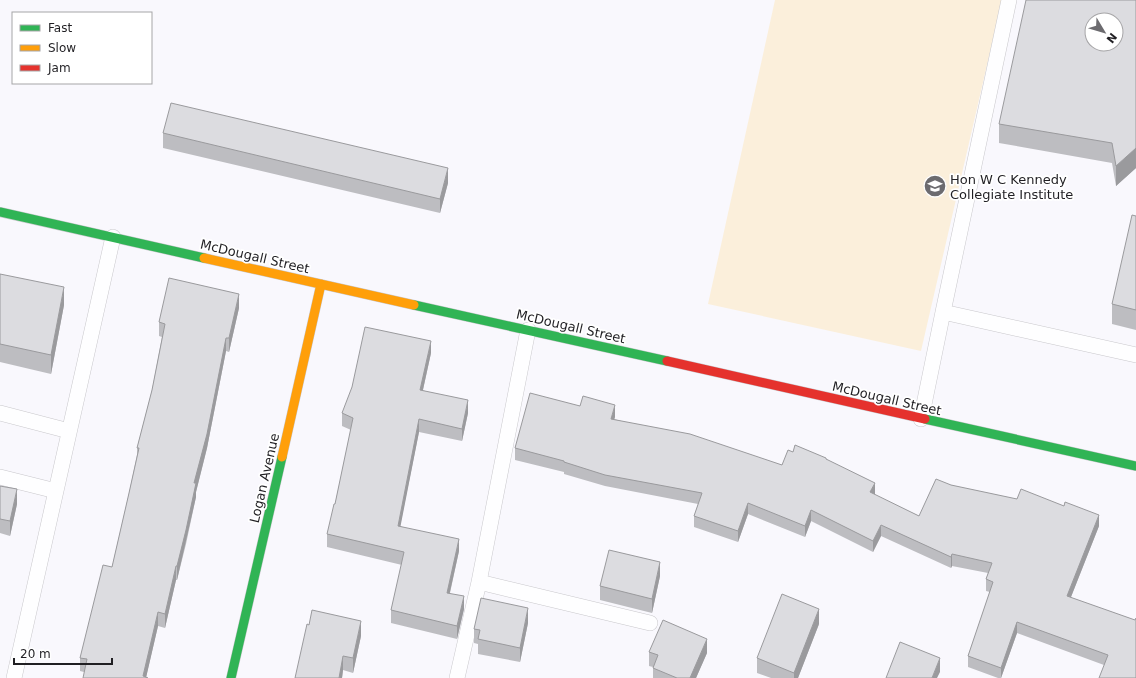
<svg xmlns="http://www.w3.org/2000/svg" width="1136" height="678" viewBox="0 0 1136 678" font-family="'DejaVu Sans',sans-serif">
<rect width="100%" height="100%" fill="#f9f8fd"/>
<!-- pitch -->
<path fill="#fbefdb" d="M 775,0 L 1002,0 L 921,351 L 708,304 Z"/>
<g fill="none" stroke-linecap="round" stroke-linejoin="round">
<!-- lane casing -->
<g stroke="#c9c8cc" stroke-width="16">
<path id="lane" d="M 943,312 L 1009,0
M 0,413 L 69,431
M 921,419 L 943,312 L 1136,355
M 0,477 L 56,491
M 479,582 L 650,623
M 14,678 L 113,237
M 457,678 L 479,582 L 528,330"/>
</g>
<!-- fast casing -->
<g stroke="#c9c8cc" stroke-width="10">
<path id="fast" d="M 0,212 L 204,258
M 414,305 L 667,361
M 925,419 L 1136,466
M 231,678 L 282,457"/>
</g>
<!-- slow casing -->
<g stroke="#c9c8cc" stroke-width="10">
<path id="slow" d="M 204,258 L 414,305
M 282,457 L 321,284"/>
</g>
<!-- jam casing -->
<g stroke="#c9c8cc" stroke-width="10">
<path id="jam" d="M 667,361 L 925,419"/>
</g>
<!-- lane -->
<use href="#lane" stroke="#fefeff" stroke-width="15"/>
<!-- fast -->
<use href="#fast" stroke="#30b455" stroke-width="9"/>
<!-- slow -->
<use href="#slow" stroke="#ff9f0a" stroke-width="9"/>
<!-- jam -->
<use href="#jam" stroke="#e5322d" stroke-width="9"/>
</g>
<!-- wall -->
<path fill="#bdbdc1" d="M 1136,0 L 1136,168 L 1116,186 L 1112,163 L 999,143 L 999,124 Z
M 163,133 L 448,183 L 440,213 L 163,148 Z
M 1136,216 L 1136,330 L 1112,324 L 1112,304 Z
M 0,274 L 64,305 L 51,374 L 0,362 Z
M 239,308 L 229,352 L 226,351 L 207,448 L 196,492 L 196,497 L 186,544 L 177,580 L 176,580 L 165,628 L 158,626 L 146,677 L 84,672 L 80,671 L 80,658 L 112,567 L 129,493 L 137,455 L 137,448 L 152,390 L 162,337 L 159,336 L 159,322 Z
M 431,353 L 423,390 L 468,413 L 462,441 L 419,432 L 400,526 L 459,551 L 450,593 L 464,609 L 457,639 L 391,623 L 391,610 L 402,565 L 327,547 L 327,534 L 335,504 L 351,430 L 342,426 L 342,413 Z
M 615,417 L 614,419 L 782,465 L 793,452 L 826,459 L 875,494 L 874,495 L 919,516 L 951,485 L 1099,526 L 1071,597 L 1136,678 L 1104,665 L 1017,633 L 1001,678 L 998,678 L 968,667 L 968,656 L 990,592 L 986,591 L 986,579 L 988,573 L 952,566 L 951,568 L 881,536 L 873,552 L 811,521 L 805,537 L 748,514 L 738,542 L 694,527 L 694,516 L 698,504 L 605,486 L 564,474 L 564,472 L 515,460 L 515,448 Z
M 0,486 L 17,504 L 10,536 L 0,533 Z
M 660,576 L 652,613 L 600,600 L 600,586 Z
M 528,623 L 520,662 L 478,654 L 478,644 L 474,643 L 474,629 Z
M 819,624 L 798,678 L 771,678 L 757,673 L 757,658 Z
M 361,636 L 353,673 L 343,670 L 342,678 L 295,678 Z
M 649,652 L 707,653 L 696,678 L 653,678 L 653,667 L 649,666 Z"/>
<!-- shaded-wall -->
<path fill="#9a9a9d" d="M 1136,148 L 1136,168 L 1116,186 L 1116,166 Z
M 448,168 L 448,183 L 440,213 L 440,199 Z
M 64,287 L 64,305 L 51,374 L 51,355 Z
M 239,294 L 239,308 L 229,352 L 229,338 Z
M 226,338 L 226,351 L 207,448 L 196,492 L 196,497 L 177,580 L 177,566 L 194,483 Z
M 431,341 L 431,353 L 420,403 L 420,390 Z
M 468,400 L 468,413 L 462,441 L 462,429 Z
M 615,405 L 615,417 L 611,430 L 611,419 Z
M 419,419 L 419,432 L 398,539 L 398,526 Z
M 875,483 L 875,494 L 870,504 L 870,492 Z
M 17,489 L 17,504 L 10,536 L 10,521 Z
M 748,503 L 748,514 L 738,542 L 738,531 Z
M 811,510 L 811,521 L 805,537 L 805,526 Z
M 1099,515 L 1099,526 L 1067,607 L 1067,596 Z
M 881,525 L 881,536 L 873,552 L 873,541 Z
M 459,539 L 459,551 L 447,605 L 447,593 Z
M 952,554 L 952,566 L 951,568 L 951,557 Z
M 660,562 L 660,576 L 652,613 L 652,599 Z
M 176,566 L 176,580 L 165,628 L 165,614 Z
M 464,596 L 464,609 L 457,639 L 457,626 Z
M 528,608 L 528,623 L 520,662 L 520,648 Z
M 819,609 L 819,624 L 798,678 L 794,678 L 794,673 Z
M 158,612 L 158,626 L 146,678 L 143,676 Z
M 361,621 L 361,636 L 353,673 L 353,658 Z
M 1017,622 L 1017,633 L 1001,678 L 1001,668 Z
M 707,639 L 707,653 L 696,678 L 690,678 Z
M 343,656 L 343,670 L 342,678 L 339,678 Z
M 940,658 L 940,672 L 937,678 L 932,678 Z"/>
<!-- building -->
<path fill="#dcdce0" stroke="#9a9a9d" fill-rule="evenodd" d="M 1026,0 L 1136,0 L 1136,148 L 1116,166 L 1112,143 L 999,124 ZM 1092,20 L 1116,20 L 1116,44 L 1092,44 Z
M 171,103 L 448,168 L 440,199 L 163,133 Z
M 1132,215 L 1136,216 L 1136,310 L 1112,304 Z
M 0,274 L 64,287 L 51,355 L 0,344 Z
M 169,278 L 239,294 L 229,338 L 226,338 L 207,434 L 194,483 L 196,483 L 186,530 L 177,566 L 176,566 L 165,614 L 158,612 L 143,676 L 148,678 L 83,678 L 87,659 L 80,658 L 103,565 L 112,567 L 129,493 L 139,448 L 137,448 L 152,390 L 165,324 L 159,322 Z
M 365,327 L 431,341 L 420,390 L 468,400 L 462,429 L 419,419 L 398,526 L 459,539 L 447,593 L 464,596 L 457,626 L 391,610 L 404,552 L 327,534 L 334,504 L 335,504 L 353,418 L 342,413 L 352,387 Z
M 530,393 L 580,406 L 583,396 L 615,405 L 611,419 L 690,434 L 782,465 L 788,450 L 793,452 L 795,445 L 826,458 L 826,459 L 875,483 L 870,492 L 919,516 L 936,479 L 951,485 L 1017,499 L 1021,489 L 1064,506 L 1065,502 L 1099,515 L 1067,596 L 1135,620 L 1136,618 L 1136,678 L 1099,678 L 1108,655 L 1017,622 L 1001,668 L 968,656 L 993,582 L 986,579 L 992,563 L 952,554 L 951,557 L 881,525 L 873,541 L 811,510 L 805,526 L 748,503 L 738,531 L 694,516 L 702,493 L 605,475 L 564,462 L 564,461 L 515,448 Z
M 0,486 L 17,489 L 10,521 L 0,519 Z
M 609,550 L 660,562 L 652,599 L 600,586 Z
M 782,594 L 819,609 L 794,673 L 757,658 Z
M 481,598 L 528,608 L 520,648 L 478,639 L 480,630 L 474,629 Z
M 312,610 L 361,621 L 353,658 L 343,656 L 339,678 L 295,678 L 307,624 L 309,625 Z
M 663,620 L 707,639 L 690,678 L 677,678 L 653,668 L 658,655 L 649,652 Z
M 900,642 L 940,658 L 932,678 L 886,678 Z"/>
<!-- icons -->
<defs>
<g id="school-disc" transform="scale(1.15)"><circle r="9.5" fill="#6c6b6f" stroke="#fff"/><path d="M0-5L7-2L0 1L-7-2ZM-4 1L0 2.5L4 1V4Q0 6-4 4Z" fill="#fff"/></g>
</defs>
<g fill-rule="evenodd">
<use href="#school-disc" x="935" y="186"/>
</g>
<g text-anchor="middle" stroke-width="3.5" stroke-linejoin="round" paint-order="stroke">
<!-- poi labels -->
<g font-size="13" fill="#201f23" stroke="#fff" text-anchor="start">
<text x="950" y="184">Hon W C Kennedy<tspan x="950" dy="15">Collegiate Institute</tspan></text>
</g>
<!-- street labels -->
<g font-size="13" fill="#201f23" stroke="#fff">
<text transform="translate(255 256) rotate(13)" y="5">McDougall Street</text>
<text transform="translate(571 326) rotate(13)" y="5">McDougall Street</text>
<text transform="translate(887 398) rotate(13)" y="5">McDougall Street</text>
<text transform="translate(264 478) rotate(-77)" y="5">Logan Avenue</text>
</g>
</g>
<!-- legend -->
<rect x="12" y="12" width="140" height="72" fill="#ffffff" stroke="#a6a5a7"/>
<rect x="20" y="25" width="20" height="6" fill="#30b455" stroke="#a6a5a7"/>
<text x="48" y="32" font-size="12" fill="#201f23">Fast</text>
<rect x="20" y="45" width="20" height="6" fill="#ff9f0a" stroke="#a6a5a7"/>
<text x="48" y="52" font-size="12" fill="#201f23">Slow</text>
<rect x="20" y="65" width="20" height="6" fill="#e5322d" stroke="#a6a5a7"/>
<text x="48" y="72" font-size="12" fill="#201f23">Jam</text>
<!-- north arrow -->
<g transform="translate(1104 32) rotate(128)"><circle r="19" fill="#ffffff" stroke="#a6a5a7"/>
<path d="M0-3L7 15L0 10L-7 15Z" fill="#6c6b6f"/>
<text y="-6" font-size="11" font-weight="bold" text-anchor="middle" fill="#201f23">N</text>
</g>
<!-- scale -->
<path d="M14 658v6h98v-6" fill="none" stroke="#201f23" stroke-width="2"/>
<text x="20" y="658" font-size="12" fill="#201f23" stroke="#ffffff" stroke-width="3" paint-order="stroke">20 m</text>
</svg>
